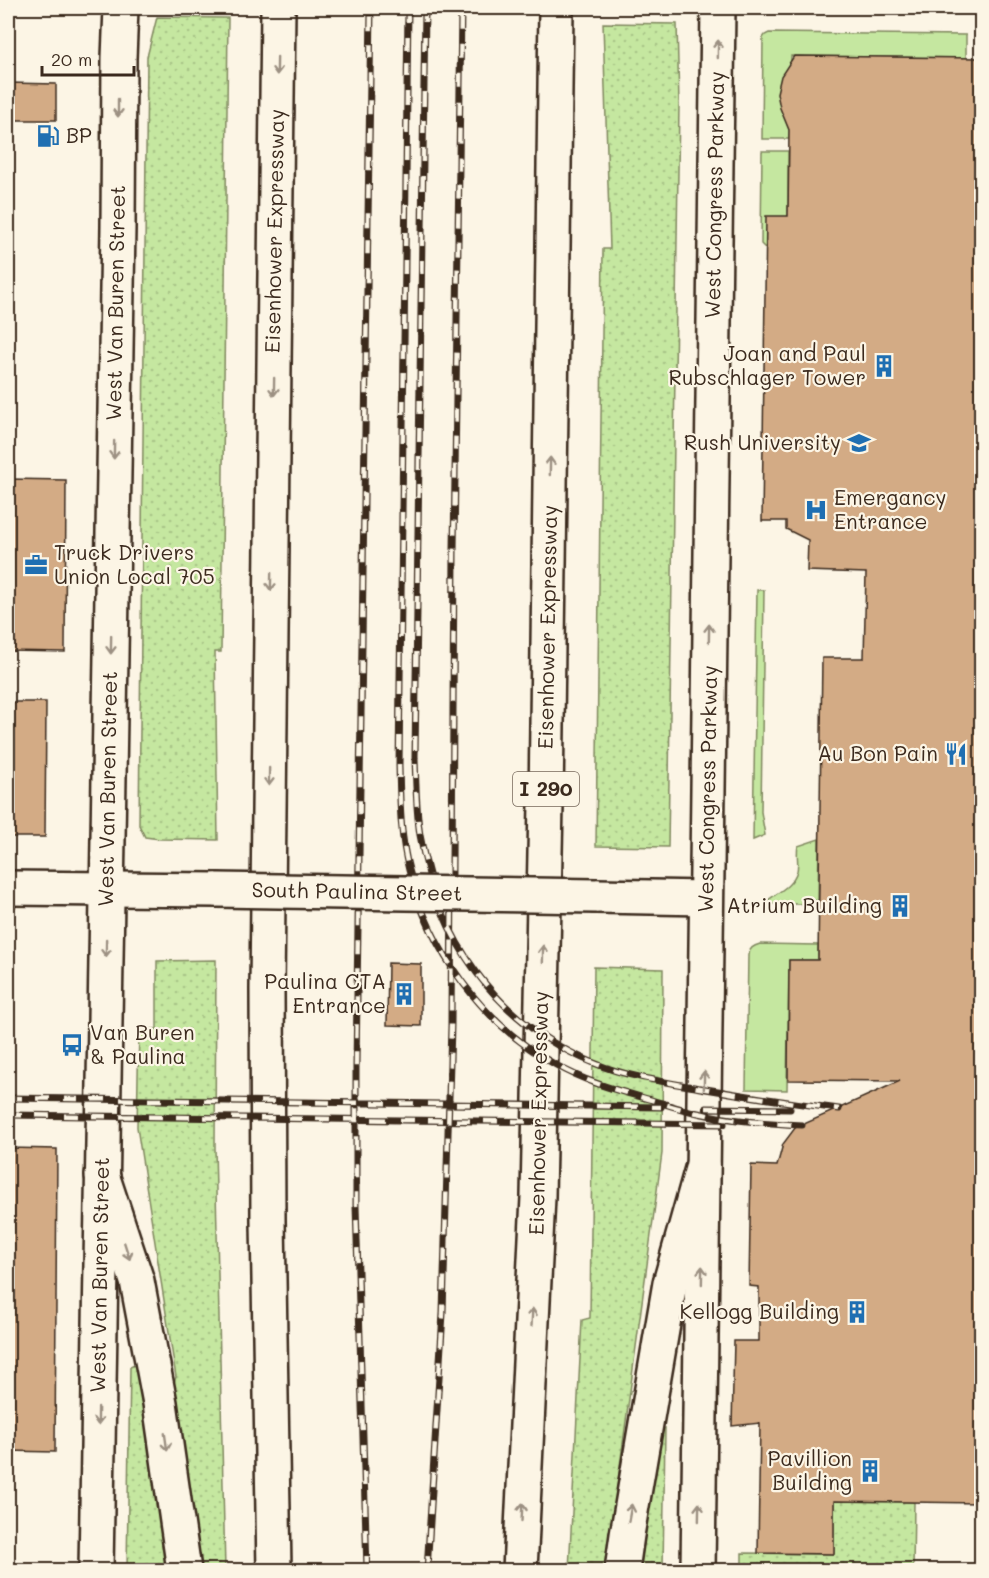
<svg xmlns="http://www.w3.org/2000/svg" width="989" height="1578" viewBox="0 0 989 1578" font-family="Mali,sans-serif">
<defs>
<pattern id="grass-dots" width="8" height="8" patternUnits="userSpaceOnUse" patternTransform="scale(1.5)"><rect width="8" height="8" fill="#c5e7a0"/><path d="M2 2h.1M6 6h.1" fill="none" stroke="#aac689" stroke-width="1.8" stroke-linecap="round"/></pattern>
</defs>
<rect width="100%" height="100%" fill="#fcf5e5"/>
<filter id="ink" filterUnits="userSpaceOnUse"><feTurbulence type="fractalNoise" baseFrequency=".0167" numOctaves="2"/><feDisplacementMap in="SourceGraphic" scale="12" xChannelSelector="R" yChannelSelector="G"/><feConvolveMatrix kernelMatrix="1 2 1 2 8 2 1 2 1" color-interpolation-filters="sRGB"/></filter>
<g filter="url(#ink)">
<!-- grass -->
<path fill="url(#grass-dots)" stroke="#80885f" stroke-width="1.5" d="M 157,17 L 228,18 L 221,652 L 215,652 L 218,840 L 160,839 L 145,837 L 139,825 L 147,57 Z
M 603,23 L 677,24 L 679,104 L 668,847 L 596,846 L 603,249 L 610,249 Z
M 216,960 L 215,1148 L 225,1570 L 199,1570 L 174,1383 L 176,1377 L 137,1127 L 139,1029 L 157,1029 L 157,961 Z
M 594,967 L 663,969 L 662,1153 L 606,1570 L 569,1570 L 582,1320 L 590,1318 Z
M 137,1364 L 168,1570 L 127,1570 L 130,1367 Z
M 665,1428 L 663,1570 L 640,1570 L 660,1430 Z
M 834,1501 L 914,1502 L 913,1570 L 742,1570 L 742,1553 L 834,1554 Z"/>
<!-- green -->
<path fill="#c5e7a0" stroke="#80885f" stroke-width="1.5" d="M 769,33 L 966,35 L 966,58 L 791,56 L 789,139 L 762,139 L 763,38 L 765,35 Z
M 762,151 L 788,151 L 788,216 L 766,249 L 761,244 Z
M 757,590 L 764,590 L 761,812 L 765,835 L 753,840 Z
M 819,839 L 818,900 L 806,904 L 768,904 L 766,902 C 777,892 792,887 797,871 C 799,863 796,854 798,846 Z
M 760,944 L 818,945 L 818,960 L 789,960 L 787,1090 L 746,1089 L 748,955 C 750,948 753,946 760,944 Z"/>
<!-- building -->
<path fill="#d3ab85" stroke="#3b2a1e" stroke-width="1.5" d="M 794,56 L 981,58 L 981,1503 L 834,1501 L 834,1554 L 758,1553 L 760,1423 L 732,1426 L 734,1341 L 759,1341 L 759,1287 L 749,1286 L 751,1165 L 777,1166 L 783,1144 L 795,1128 L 900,1081 L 788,1080 L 789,960 L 818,960 L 822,658 L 864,658 L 866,573 L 807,571 L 808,540 L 786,529 L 786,521 L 762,521 L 766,216 L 788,216 L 789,130 L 780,108 L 777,93 L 781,76 Z
M 8,83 L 56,84 L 56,120 L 8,120 Z
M 8,479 L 66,480 L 65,652 L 8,651 Z
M 8,702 L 46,702 L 45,837 L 8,837 Z
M 388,963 L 421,964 L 421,1026 L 387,1025 Z
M 8,1148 L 57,1149 L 55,1452 L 8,1451 Z"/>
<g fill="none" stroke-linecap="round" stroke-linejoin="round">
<!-- minor casing -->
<g stroke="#3b2a1e" stroke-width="38">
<path id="minor" d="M 8,888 L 217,890
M 596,896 L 706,898"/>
</g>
<!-- tertiary casing -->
<g stroke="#3b2a1e" stroke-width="38">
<path id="tertiary" d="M 96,1570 L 118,227 L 119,58 L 121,8
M 698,1570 L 718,8"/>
</g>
<!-- motorway casing -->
<g stroke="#3b2a1e" stroke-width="38">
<path id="motorway" d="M 102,1175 L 137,1281 L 160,1403 L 184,1570
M 274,1570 L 268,1221 L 267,989 L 278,8
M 520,1570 L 538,1197 L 546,804 L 556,8
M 622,1570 L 627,1535 L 670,1283 L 703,1165"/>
</g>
<!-- minor -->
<use href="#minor" stroke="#fcf5e5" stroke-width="33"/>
<!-- tertiary -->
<use href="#tertiary" stroke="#fcf5e5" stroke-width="33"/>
<!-- motorway -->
<use href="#motorway" stroke="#fcf5e5" stroke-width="33"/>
<!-- rail casing -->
<g stroke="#3b2a1e" stroke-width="7">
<path id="rail" d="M 408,8 L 399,766 C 400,801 400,836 409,870 C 430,951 482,1024 556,1065 C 582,1080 612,1089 641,1097 C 660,1102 678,1109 698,1113 C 732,1121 767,1123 802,1125
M 425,8 L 415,758 C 416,784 416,810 420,835 C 438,938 495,1023 594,1063 C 627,1077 665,1082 700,1088 C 746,1096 793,1103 839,1109
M 8,1098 L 661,1107
M 706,1108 L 790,1109
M 8,1115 L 724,1124
M 367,1570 L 356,1206 L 356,1066 L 371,8
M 427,1570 L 443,1313 L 451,1025 L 454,552 L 461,8"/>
</g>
<!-- rail -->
<use href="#rail" stroke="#fcf5e5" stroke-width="4.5" stroke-dasharray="14" stroke-linecap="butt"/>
<!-- minor-bridge casing -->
<g stroke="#3b2a1e" stroke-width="38" stroke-linecap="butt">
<path id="minor-bridge" d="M 217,890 L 596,896"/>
</g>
<!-- minor-bridge -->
<use href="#minor-bridge" stroke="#fcf5e5" stroke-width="33"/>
</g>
<!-- one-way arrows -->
<defs><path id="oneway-shaft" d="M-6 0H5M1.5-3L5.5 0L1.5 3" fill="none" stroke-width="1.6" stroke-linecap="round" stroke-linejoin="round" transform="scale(1.5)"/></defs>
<g stroke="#9c9082">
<use href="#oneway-shaft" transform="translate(718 49) rotate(-89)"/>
<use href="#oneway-shaft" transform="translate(277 66) rotate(91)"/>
<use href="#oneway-shaft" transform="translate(118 108) rotate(90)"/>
<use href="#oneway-shaft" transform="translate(274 387) rotate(91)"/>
<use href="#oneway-shaft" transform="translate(114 450) rotate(91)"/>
<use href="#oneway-shaft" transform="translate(550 466) rotate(-89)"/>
<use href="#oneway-shaft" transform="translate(271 582) rotate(91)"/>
<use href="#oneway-shaft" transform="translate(709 633) rotate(-89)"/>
<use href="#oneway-shaft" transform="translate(111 645) rotate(91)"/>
<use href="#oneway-shaft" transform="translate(269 777) rotate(91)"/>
<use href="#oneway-shaft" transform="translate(106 948) rotate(91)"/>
<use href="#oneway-shaft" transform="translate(543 954) rotate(-89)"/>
<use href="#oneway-shaft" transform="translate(704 1080) rotate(-89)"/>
<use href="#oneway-shaft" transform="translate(127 1251) rotate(72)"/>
<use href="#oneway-shaft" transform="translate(702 1275) rotate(-89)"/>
<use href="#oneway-shaft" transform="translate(532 1317) rotate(-87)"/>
<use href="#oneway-shaft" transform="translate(98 1416) rotate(91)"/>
<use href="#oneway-shaft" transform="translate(166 1442) rotate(82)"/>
<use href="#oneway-shaft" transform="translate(522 1512) rotate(-87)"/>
<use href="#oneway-shaft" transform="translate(699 1512) rotate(-89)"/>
<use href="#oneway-shaft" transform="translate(630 1513) rotate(-80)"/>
</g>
</g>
<!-- icons -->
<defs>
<g id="fuel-bare" transform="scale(1.8)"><path d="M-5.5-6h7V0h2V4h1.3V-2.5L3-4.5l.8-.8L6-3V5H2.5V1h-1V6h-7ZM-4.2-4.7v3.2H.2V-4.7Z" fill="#1f6fb2" stroke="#fcf5e5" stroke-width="2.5" paint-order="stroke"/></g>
<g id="building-bare" transform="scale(1.8)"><path d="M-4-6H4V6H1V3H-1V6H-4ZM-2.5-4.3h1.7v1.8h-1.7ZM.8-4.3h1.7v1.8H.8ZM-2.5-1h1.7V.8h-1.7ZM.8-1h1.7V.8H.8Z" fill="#1f6fb2" stroke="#fcf5e5" stroke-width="2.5" paint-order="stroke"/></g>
<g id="university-bare" transform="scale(1.8)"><path d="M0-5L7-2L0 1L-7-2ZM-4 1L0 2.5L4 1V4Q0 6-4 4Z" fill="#1f6fb2" stroke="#fcf5e5" stroke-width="2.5" paint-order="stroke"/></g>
<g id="hospital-bare" transform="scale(1.8)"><path d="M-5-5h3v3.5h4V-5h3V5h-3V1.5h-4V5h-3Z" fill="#1f6fb2" stroke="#fcf5e5" stroke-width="2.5" paint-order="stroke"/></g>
<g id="office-bare" transform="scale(1.8)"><path d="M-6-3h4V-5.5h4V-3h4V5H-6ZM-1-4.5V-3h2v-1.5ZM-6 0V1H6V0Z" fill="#1f6fb2" stroke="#fcf5e5" stroke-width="2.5" paint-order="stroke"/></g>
<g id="restaurant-bare" transform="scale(1.8)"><path d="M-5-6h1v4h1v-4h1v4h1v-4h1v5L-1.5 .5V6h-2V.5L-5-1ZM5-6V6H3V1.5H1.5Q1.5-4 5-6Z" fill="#1f6fb2" stroke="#fcf5e5" stroke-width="2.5" paint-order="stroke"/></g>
<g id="bus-bare" transform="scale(1.8)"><path d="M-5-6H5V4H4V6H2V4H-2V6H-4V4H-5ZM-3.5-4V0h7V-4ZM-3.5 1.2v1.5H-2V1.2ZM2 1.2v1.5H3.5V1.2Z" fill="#1f6fb2" stroke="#fcf5e5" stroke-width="2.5" paint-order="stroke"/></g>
</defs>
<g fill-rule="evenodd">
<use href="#fuel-bare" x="48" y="136"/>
<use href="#building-bare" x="884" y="366"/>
<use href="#university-bare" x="859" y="443"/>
<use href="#hospital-bare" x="816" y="510"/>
<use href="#office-bare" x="36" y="565"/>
<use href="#restaurant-bare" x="956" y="754"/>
<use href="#building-bare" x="900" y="906"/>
<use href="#building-bare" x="404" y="994"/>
<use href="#bus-bare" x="72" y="1045"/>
<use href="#building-bare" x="857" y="1312"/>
<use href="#building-bare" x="870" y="1471"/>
</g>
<g text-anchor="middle" stroke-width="4.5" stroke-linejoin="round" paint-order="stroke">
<!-- shield labels -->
<rect fill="#fcf5e5" stroke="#75675a" stroke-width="1.5" x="513" y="772" width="66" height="34" rx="4.5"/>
<g font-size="20" font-weight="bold" fill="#3b2a1e">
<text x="546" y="796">I 290</text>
</g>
<!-- poi labels -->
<g font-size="21" fill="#3b2a1e" stroke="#fcf5e5" text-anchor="end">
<text x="66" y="143" text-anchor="start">BP</text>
<text x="866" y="361">Joan and Paul<tspan x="866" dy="24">Rubschlager Tower</tspan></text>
<text x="841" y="450">Rush University</text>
<text x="834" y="505" text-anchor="start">Emergancy<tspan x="834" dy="24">Entrance</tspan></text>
<text x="54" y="560" text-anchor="start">Truck Drivers<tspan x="54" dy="24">Union Local 705</tspan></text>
<text x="938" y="761">Au Bon Pain</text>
<text x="882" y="913">Atrium Building</text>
<text x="386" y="989">Paulina CTA<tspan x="386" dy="24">Entrance</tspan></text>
<text x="90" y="1040" text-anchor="start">Van Buren<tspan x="90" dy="24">&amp; Paulina</tspan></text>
<text x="839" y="1319">Kellogg Building</text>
<text x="852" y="1466">Pavillion<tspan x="852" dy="24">Building</tspan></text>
</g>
<!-- street labels -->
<g font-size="21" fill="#3b2a1e" stroke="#fcf5e5">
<text transform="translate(715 195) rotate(-89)" y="7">West Congress Parkway</text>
<text transform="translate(275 231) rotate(-89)" y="7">Eisenhower Expressway</text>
<text transform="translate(116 303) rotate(-89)" y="7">West Van Buren Street</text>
<text transform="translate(548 627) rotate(-89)" y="7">Eisenhower Expressway</text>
<text transform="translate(108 789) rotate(-89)" y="7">West Van Buren Street</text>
<text transform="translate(708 789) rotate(-89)" y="7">West Congress Parkway</text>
<text transform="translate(357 892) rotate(1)" y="7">South Paulina Street</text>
<text transform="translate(539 1113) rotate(-89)" y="7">Eisenhower Expressway</text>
<text transform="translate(100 1275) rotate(-89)" y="7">West Van Buren Street</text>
</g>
</g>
<!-- margin -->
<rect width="989" height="1578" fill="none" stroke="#fcf5e5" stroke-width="30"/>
<rect x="15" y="15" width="959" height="1548" fill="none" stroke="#3b2a1e" stroke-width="2" filter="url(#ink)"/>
<!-- scale -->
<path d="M42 66v9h92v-9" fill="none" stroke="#3b2a1e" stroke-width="3"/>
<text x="51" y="66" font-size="18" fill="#3b2a1e" stroke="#fcf5e5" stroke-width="4.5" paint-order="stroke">20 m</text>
</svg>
